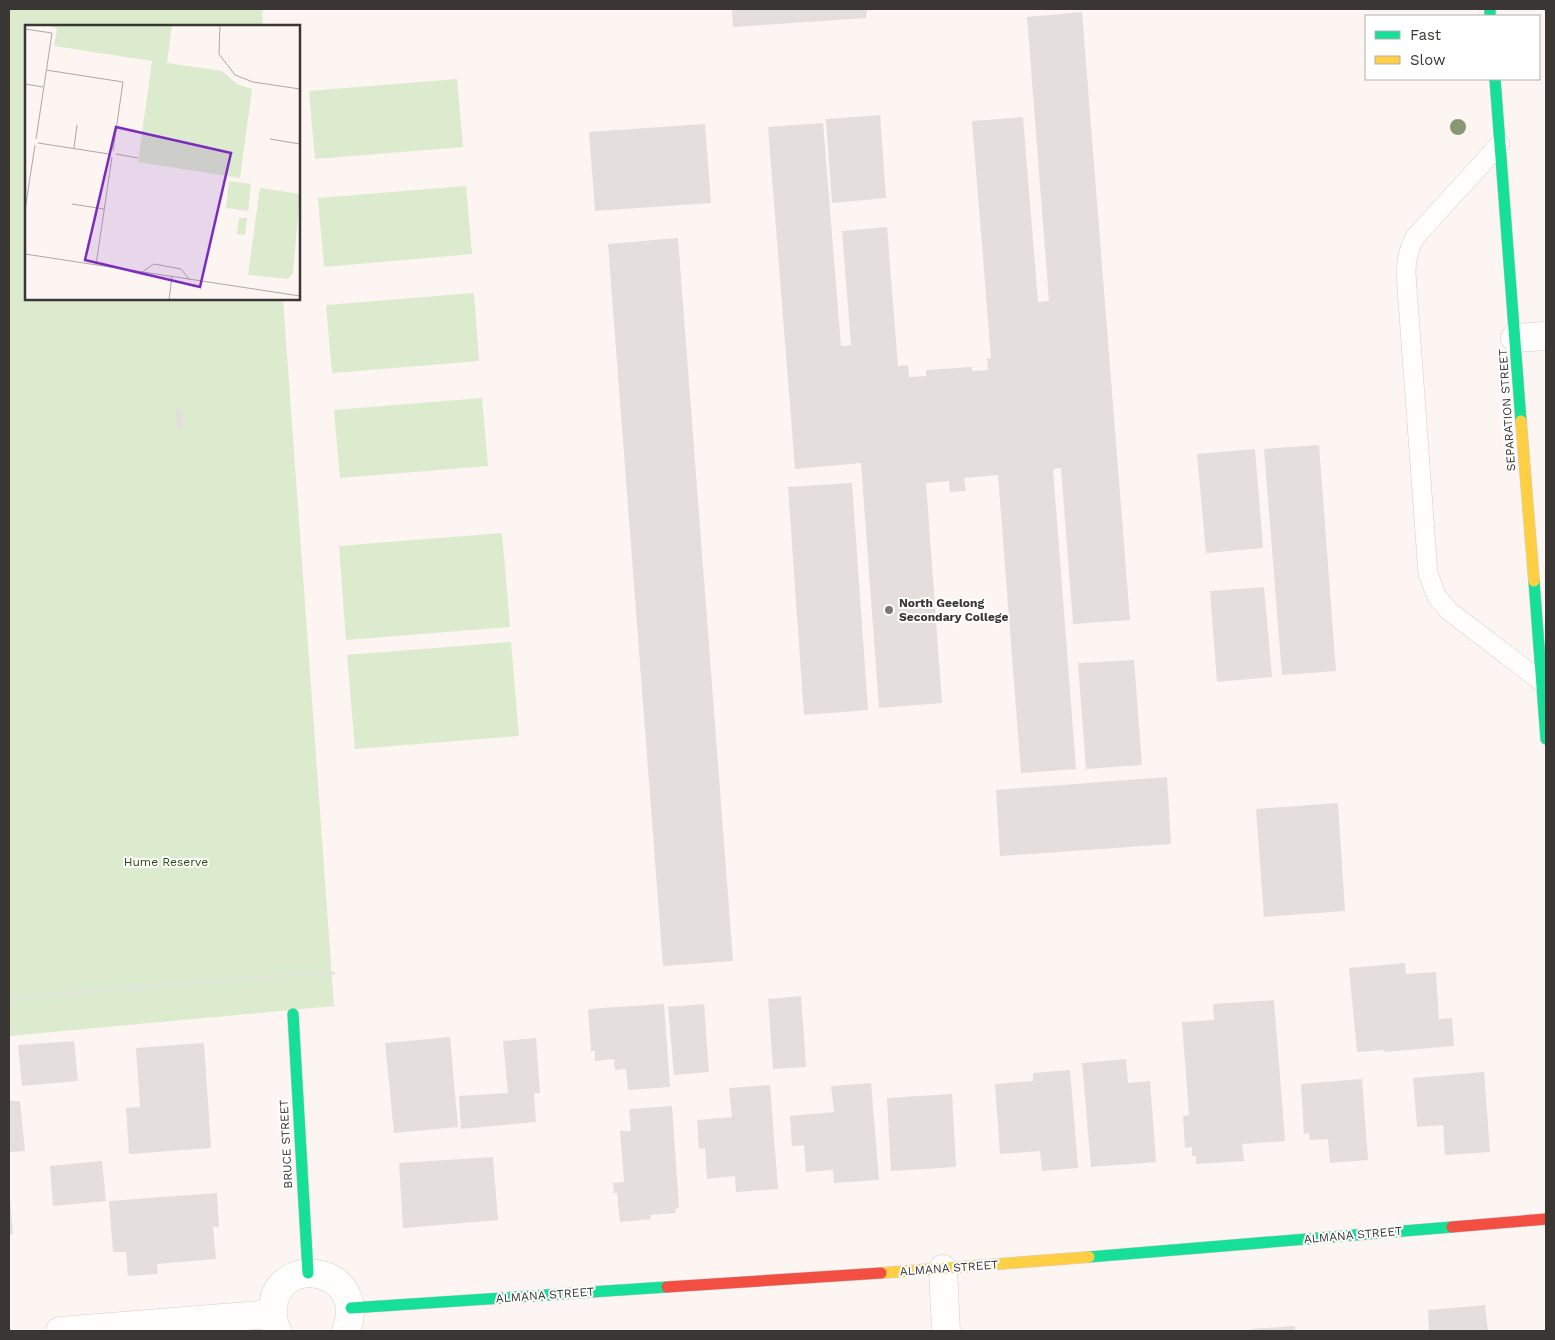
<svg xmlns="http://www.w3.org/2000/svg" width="1555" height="1340" viewBox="0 0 1555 1340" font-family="'Work Sans',sans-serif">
<rect width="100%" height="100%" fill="#fcf5f2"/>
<!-- green -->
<path fill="#dceacd" d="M 9,9 L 262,9 L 263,26 L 26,26 L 26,299 L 283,299 L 334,1006 L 9,1036 Z
M 457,79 L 463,147 L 315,159 L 309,91 Z
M 466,186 L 472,254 L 324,267 L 318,198 Z
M 474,293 L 479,361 L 332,373 L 326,305 Z
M 482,398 L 488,466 L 340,478 L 334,410 Z
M 502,533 L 510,627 L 346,640 L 339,546 Z
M 511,642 L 519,736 L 355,749 L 347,655 Z"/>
<!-- building -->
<path fill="#e4dedd" d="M 732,9 L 867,9 L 866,18 L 733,27 Z
M 1082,12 L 1130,620 L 1073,624 L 1061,468 L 1053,469 L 1076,769 L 1021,773 L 998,475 L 964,478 L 966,491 L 950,492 L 949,481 L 926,483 L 942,703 L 879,708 L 861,463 L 795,469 L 768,127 L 823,123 L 841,346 L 851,345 L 842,231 L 887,227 L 898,366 L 908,365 L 909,377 L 926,376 L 926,370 L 972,367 L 972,371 L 988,370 L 987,359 L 991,358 L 972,121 L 1023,117 L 1038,302 L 1049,301 L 1027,17 Z
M 880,115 L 886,198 L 832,203 L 826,119 Z
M 705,124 L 711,203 L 595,211 L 589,132 Z
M 678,238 L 733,961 L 663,966 L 608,244 Z
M 182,409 L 183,428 L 177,429 L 176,410 Z
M 1319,445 L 1336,671 L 1282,675 L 1264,449 Z
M 1255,449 L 1263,548 L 1206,553 L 1197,454 Z
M 852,483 L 868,710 L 804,715 L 788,487 Z
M 1264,587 L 1272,677 L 1217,682 L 1210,591 Z
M 1134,660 L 1142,765 L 1086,769 L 1078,663 Z
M 1167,777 L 1171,844 L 1000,856 L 996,790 Z
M 1338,803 L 1345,911 L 1264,917 L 1256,809 Z
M 1405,963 L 1406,974 L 1436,972 L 1439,1019 L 1452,1018 L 1454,1046 L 1384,1052 L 1384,1050 L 1357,1052 L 1349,968 Z
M 801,996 L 806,1067 L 773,1069 L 768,999 Z
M 1274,1000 L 1285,1141 L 1242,1144 L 1244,1161 L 1196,1164 L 1196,1156 L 1192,1156 L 1192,1147 L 1185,1148 L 1183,1116 L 1189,1115 L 1182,1022 L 1214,1020 L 1213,1004 Z
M 664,1004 L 670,1087 L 628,1090 L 626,1069 L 615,1070 L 614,1059 L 595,1061 L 595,1051 L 591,1051 L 588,1009 Z
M 704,1004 L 709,1072 L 674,1075 L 668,1007 Z
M 450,1037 L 458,1127 L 394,1133 L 385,1043 Z
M 536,1038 L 540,1093 L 534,1093 L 536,1122 L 461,1129 L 459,1096 L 508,1093 L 503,1041 Z
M 74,1041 L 78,1081 L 22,1086 L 18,1045 Z
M 204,1043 L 211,1148 L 129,1154 L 126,1108 L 140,1107 L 136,1048 Z
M 1126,1059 L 1128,1083 L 1150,1081 L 1156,1162 L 1091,1167 L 1082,1063 Z
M 1070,1070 L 1078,1168 L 1042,1171 L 1040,1151 L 1000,1154 L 995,1084 L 1033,1081 L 1033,1073 Z
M 1484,1072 L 1490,1152 L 1445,1155 L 1443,1125 L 1417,1127 L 1413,1078 Z
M 1362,1079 L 1368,1160 L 1330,1163 L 1328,1139 L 1309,1140 L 1309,1133 L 1304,1134 L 1301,1084 Z
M 871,1083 L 879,1180 L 834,1183 L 833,1170 L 806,1172 L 804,1145 L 792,1146 L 790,1116 L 834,1112 L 831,1086 Z
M 770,1085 L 778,1189 L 736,1192 L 735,1176 L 707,1179 L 705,1148 L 699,1149 L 697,1120 L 732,1117 L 729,1088 Z
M 952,1094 L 956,1167 L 891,1171 L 887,1098 Z
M 9,1101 L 20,1101 L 25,1151 L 9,1152 Z
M 672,1106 L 679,1208 L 675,1209 L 676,1213 L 650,1215 L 651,1219 L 620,1222 L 617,1193 L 614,1193 L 613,1183 L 624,1182 L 620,1131 L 631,1131 L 629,1109 Z
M 493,1157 L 498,1220 L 403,1228 L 399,1163 Z
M 102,1161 L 106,1201 L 53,1206 L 50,1166 Z
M 217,1193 L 219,1227 L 213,1227 L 216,1259 L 157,1264 L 158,1274 L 128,1276 L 126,1252 L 113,1252 L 109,1201 Z
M 9,1199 L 10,1199 L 13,1234 L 9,1235 Z
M 1485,1305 L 1488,1331 L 1429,1331 L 1428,1310 Z
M 1295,1326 L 1295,1331 L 1252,1331 L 1252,1329 Z"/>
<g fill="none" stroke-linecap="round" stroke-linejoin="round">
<!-- lane casing -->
<g stroke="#d2cdcb" stroke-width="20">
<path id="lane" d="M 1500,144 L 1416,236 C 1408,249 1406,260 1406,274 L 1428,574 L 1437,597 L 1449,611 L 1542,682"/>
</g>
<!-- street casing -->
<g stroke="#d2cdcb" stroke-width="29">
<path id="street" d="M 1515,338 L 1546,336
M 943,1269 L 946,1331
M 277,1330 C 273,1323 272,1315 273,1308 C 276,1252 370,1267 346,1331
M 60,1331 L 272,1314"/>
</g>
<!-- fast casing -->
<g stroke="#d2cdcb" stroke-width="12">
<path id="fast" d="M 1490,9 L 1490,16
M 1495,79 L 1521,421
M 1534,581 L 1546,739
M 293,1014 L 308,1273
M 1089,1257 L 1452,1227
M 351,1308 L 667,1287"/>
</g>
<!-- slow casing -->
<g stroke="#d2cdcb" stroke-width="12">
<path id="slow" d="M 1521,421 L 1534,581
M 881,1273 L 1089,1257"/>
</g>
<!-- jam casing -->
<g stroke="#d2cdcb" stroke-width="12">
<path id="jam" d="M 1452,1227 L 1546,1219
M 667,1287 L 881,1273"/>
</g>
<!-- path -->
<path stroke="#e4e2e2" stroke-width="3" stroke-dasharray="5 2.5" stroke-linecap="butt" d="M 9,998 L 288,975 L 335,973"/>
<!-- lane -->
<use href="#lane" stroke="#fffefd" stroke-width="19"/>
<!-- street -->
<use href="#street" stroke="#fffefd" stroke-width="28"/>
<!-- fast -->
<use href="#fast" stroke="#16e098" stroke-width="11"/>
<!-- slow -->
<use href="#slow" stroke="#ffcf43" stroke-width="11"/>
<!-- jam -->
<use href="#jam" stroke="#f24e42" stroke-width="11"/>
</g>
<!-- trees -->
<circle fill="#889874" cx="1458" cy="127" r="8"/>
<!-- markers -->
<circle fill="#7e7976" stroke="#fff" stroke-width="2" cx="889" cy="610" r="5"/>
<g text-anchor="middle" stroke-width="4" stroke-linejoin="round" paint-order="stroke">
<!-- street labels -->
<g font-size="12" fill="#3a3634" stroke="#fff">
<text transform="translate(1507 410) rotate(-94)" y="4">SEPARATION STREET</text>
<text transform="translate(286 1144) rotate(-93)" y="4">BRUCE STREET</text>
<text transform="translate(1353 1235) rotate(-5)" y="4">ALMANA STREET</text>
<text transform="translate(949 1268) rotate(-4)" y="4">ALMANA STREET</text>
<text transform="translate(545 1295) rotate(-4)" y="4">ALMANA STREET</text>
</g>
<!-- poi labels -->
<g font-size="12" font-weight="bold" fill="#3a3634" stroke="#fff" text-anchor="start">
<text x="899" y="607">North Geelong<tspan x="899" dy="14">Secondary College</tspan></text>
</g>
<!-- park labels -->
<g font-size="12" fill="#294b0d" stroke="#fff">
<text x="166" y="866">Hume Reserve</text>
</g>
</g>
<!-- overview -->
<g transform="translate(25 25)">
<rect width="275" height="275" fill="#fcf5f2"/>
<path d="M 24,0 L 147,0 L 142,38 L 197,46 L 212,59 L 227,64 L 215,153 L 113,137 L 127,36 L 29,21 L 32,4 ZM 204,156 L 226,159 L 223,186 L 201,183 ZM 235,163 L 275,169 L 268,248 L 263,254 L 223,250 ZM 214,193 L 222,193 L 220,210 L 212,209 Z" fill="#dceacd"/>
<path fill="none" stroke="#aea9a6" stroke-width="1" d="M 195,0 L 194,29 L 210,50 L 228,57 L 275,64M 0,4 L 27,8 L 11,114M 21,45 L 98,57 L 88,126M 0,59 L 18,62M 245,114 L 275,119M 13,118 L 84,129M 49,123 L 52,100M 91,129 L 113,133M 47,179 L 79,184M 0,185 L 10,120M 0,229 L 275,271M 71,240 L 87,132M 117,247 L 129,239 L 156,244 L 164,254M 144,275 L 147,251"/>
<path fill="#7b2cbf" fill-opacity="0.15" stroke="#7b2cbf" stroke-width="2.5" d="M 91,102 L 206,128 L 175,262 L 60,235 Z"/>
<rect width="275" height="275" fill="none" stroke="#3a3634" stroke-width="2.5"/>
</g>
<!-- border -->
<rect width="1555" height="1340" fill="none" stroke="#3a3634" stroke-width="20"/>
<!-- legend -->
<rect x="1365" y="15" width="175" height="65" fill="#ffffff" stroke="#b0afae"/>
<rect x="1375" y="31" width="25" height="8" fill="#16e098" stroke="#b0afae"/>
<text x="1410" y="40" font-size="15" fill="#3a3634">Fast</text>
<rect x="1375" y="56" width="25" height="8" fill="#ffcf43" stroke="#b0afae"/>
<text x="1410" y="65" font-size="15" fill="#3a3634">Slow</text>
</svg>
